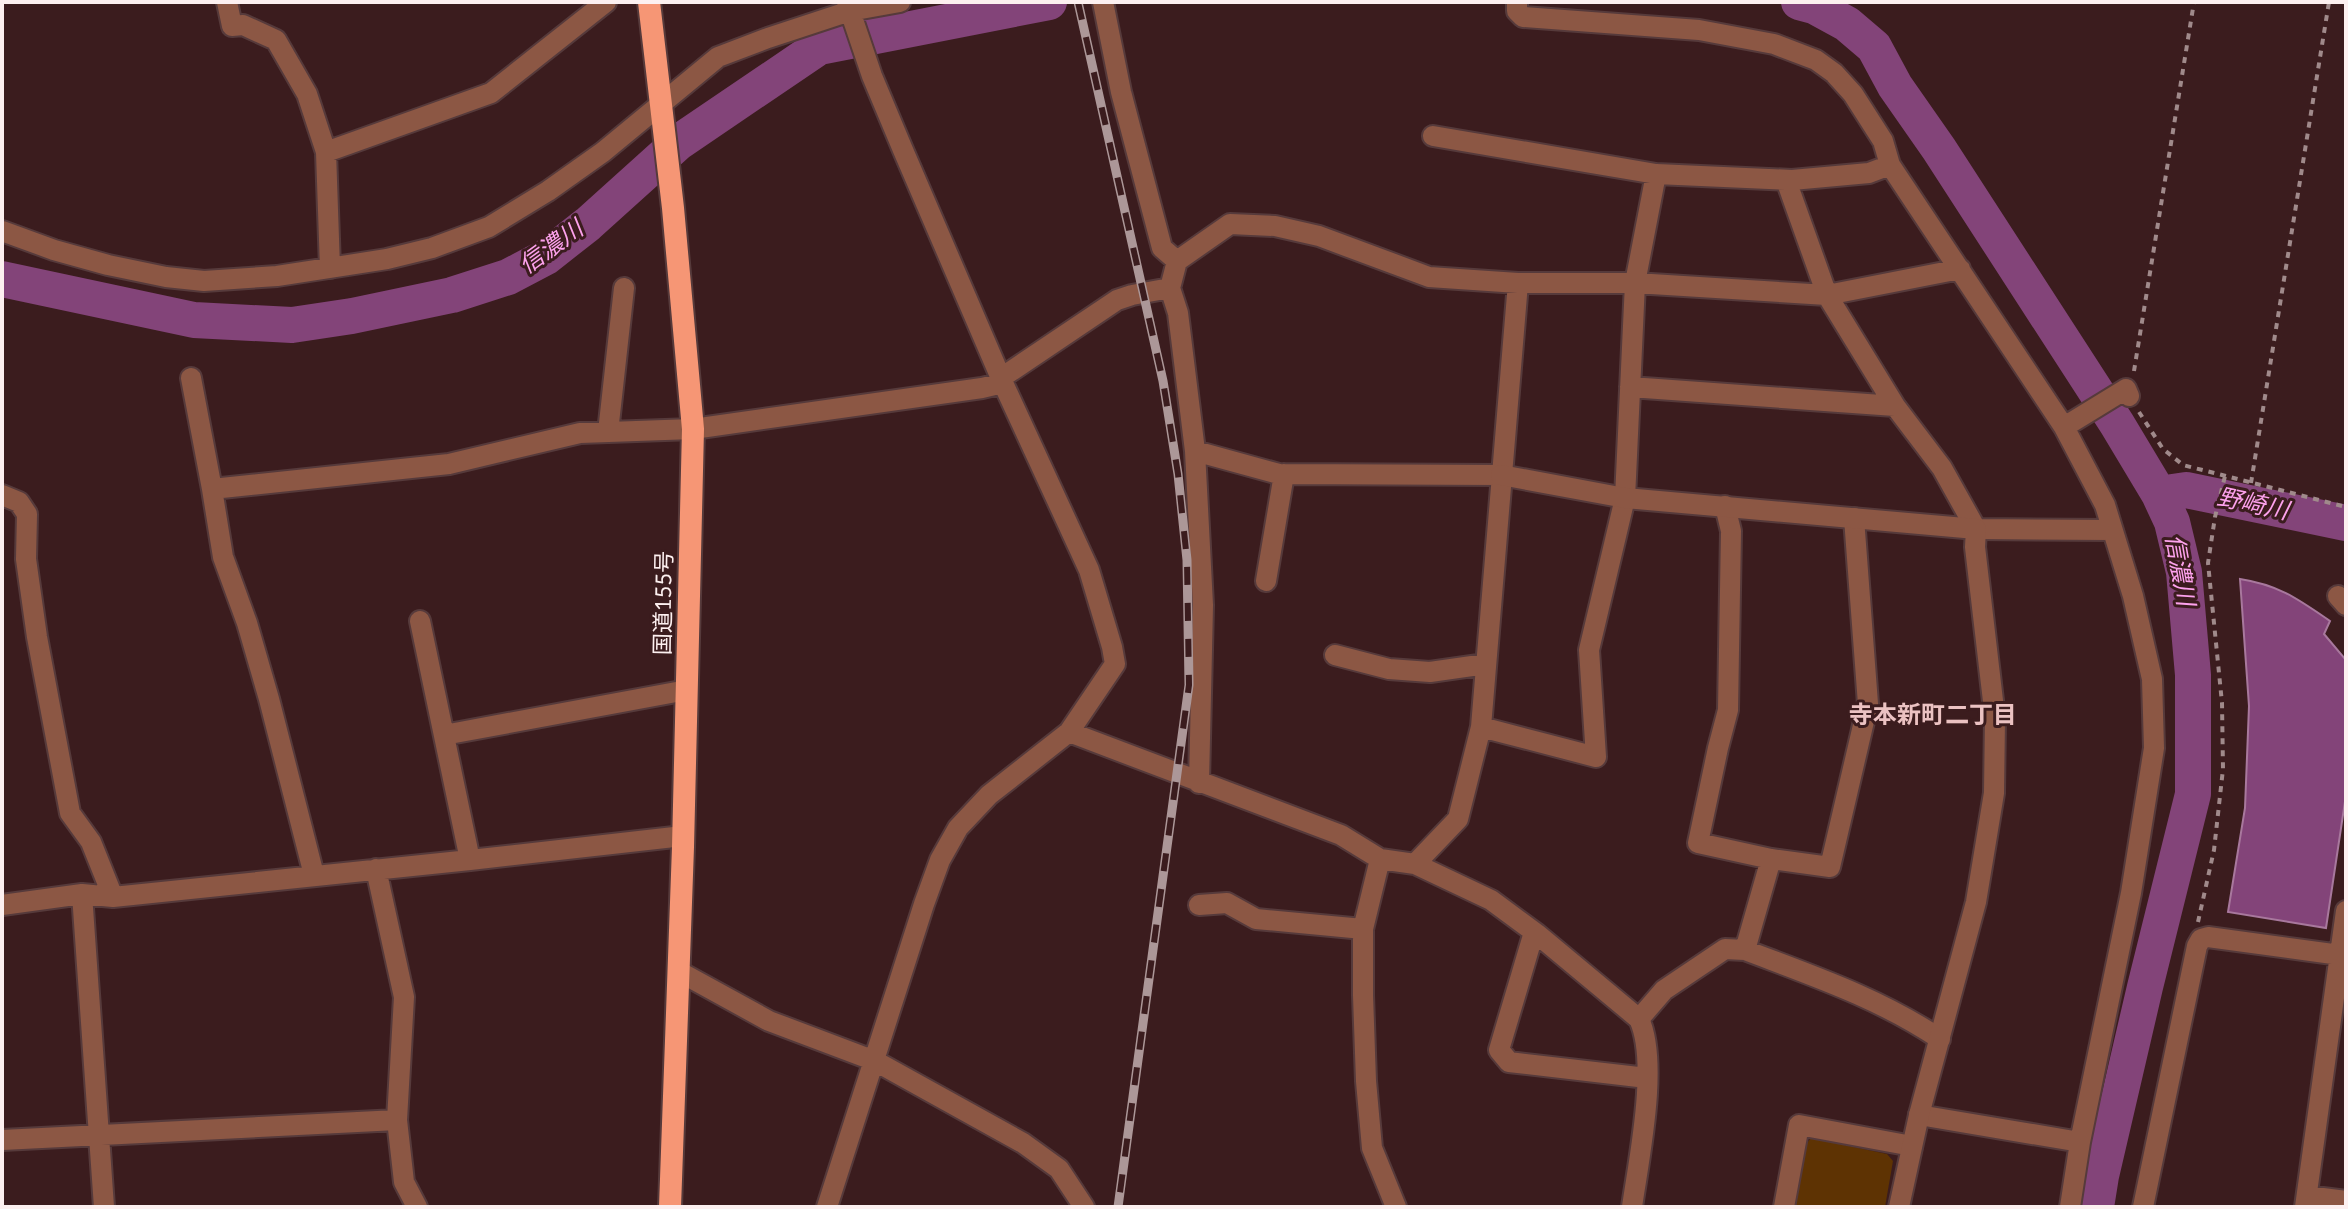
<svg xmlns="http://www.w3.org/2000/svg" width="2348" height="1209" viewBox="0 0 2348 1209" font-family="Lato,'Noto Sans JP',sans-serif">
<rect width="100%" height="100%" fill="#3b1c1e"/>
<!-- green -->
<path fill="#5e3303" d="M 1811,1138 L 1887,1154 L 1893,1161 L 1885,1207 L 1794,1207 L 1807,1143 Z"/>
<!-- water -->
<path fill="#834479" stroke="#a8789d" stroke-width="2" d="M 2240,579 C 2279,585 2298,599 2330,621 L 2324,634 L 2346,660 L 2346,795 L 2326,928 L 2228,912 L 2245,808 L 2249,706 Z"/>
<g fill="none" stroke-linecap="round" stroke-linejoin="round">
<!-- river -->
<path stroke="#834479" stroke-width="36" d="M 1799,2 L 1814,6 L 1847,24 L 1874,47 L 1895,86 L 1939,149 L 2117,424 L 2159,494 L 2172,522 L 2184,572 L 2193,675 L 2193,794 L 2145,987 L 2101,1176 L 2096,1207
M 2,279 L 194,320 L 292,325 L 352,316 L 452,295 L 508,277 L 546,257 L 588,224 L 679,142 L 819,47 L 1049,2
M 2159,494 L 2186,490 L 2346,523"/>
<!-- minor casing -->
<g stroke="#563a3b" stroke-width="24">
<path id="minor" d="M 227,2 L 232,26 L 243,25 L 276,40 L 307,94 L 326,152 L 330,268
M 1103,2 L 1121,92 L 1162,248 L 1177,261
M 1517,2 L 1517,11 L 1523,17 L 1699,30 L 1774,44 L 1816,60 L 1834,73 L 1853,94 L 1883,141 L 1890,165 L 2064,427 L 2105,505 L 2133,596 L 2152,679 L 2154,748 L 2131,893 L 2080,1142 L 2070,1207
M 1433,136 L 1656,174 L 1792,180 L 1869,173 L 1890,165
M 326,152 L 491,93 L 606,2
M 1786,180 L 1827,295 L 1895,406 L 1942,468 L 1976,529 L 2112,530
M 2,231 L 54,250 L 108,265 L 166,277 L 204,281 L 277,276 L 387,259 L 432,248 L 489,227 L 548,191 L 603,152 L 718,57 L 768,38 L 850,11 L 900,2
M 191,378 L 212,489 L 223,557 L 247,623 L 269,699 L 314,875
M 1001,378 L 1117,300 L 1132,295 L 1170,288
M 1630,387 L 1895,406
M 2064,427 L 2126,389 L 2129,396
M 608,432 L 624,288
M 1195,451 L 1279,474 L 1501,475
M 212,489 L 449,464 L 580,433 L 693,429 L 982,388 L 1003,383
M 2,495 L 19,502 L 27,514 L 26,559 L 37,637 L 70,813 L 91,842 L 113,897
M 1725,506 L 1731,531 L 1728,710 L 1718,748 L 1698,843 L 1771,859 L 1830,867 L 1868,704 L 1854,518
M 1266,581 L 1284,474
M 1335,655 L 1389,669 L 1430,672 L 1486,664
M 1481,727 L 1596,757 L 1589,650 L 1625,498 L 1635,283 L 1656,174
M 1069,732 L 1341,835 L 1380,859 L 1415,864 L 1491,900 L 1537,934 L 1639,1019 C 1659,1062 1639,1158 1632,1207
M 444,735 L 687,690
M 1199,783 L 1203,605 L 1195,451 L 1178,313 L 1170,288 L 1177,261 L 1230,224 L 1275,226 L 1319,236 L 1429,277 L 1518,283 L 1635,283 L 1827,295 L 1960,269
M 1380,859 L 1363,929 L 1363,995 L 1366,1081 L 1372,1148 L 1396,1207
M 470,860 L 683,836
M 1415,864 L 1458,819 L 1481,727 L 1518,283
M 376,869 L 404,997 L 397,1120 L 404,1182 L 417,1207
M 82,894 L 104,1207
M 2,905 L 82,894 L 113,897 L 470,860 L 420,621
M 1199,905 L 1227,903 L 1256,919 L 1363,929
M 1534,932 L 1499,1050 L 1509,1062 L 1647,1078
M 1745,950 C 1813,976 1879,998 1940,1039
M 678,971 L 769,1021 L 875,1061 L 1023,1143 L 1059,1169 L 1084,1207
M 1639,1019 L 1664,990 L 1725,949 L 1745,950 L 1771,859
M 1919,1115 L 2080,1142
M 2,1140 L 397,1120
M 2307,1196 L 2346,1201
M 827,1207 L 924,904 L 940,860 L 958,828 L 989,795 L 1069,732 L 1115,664 L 1112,647 L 1089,570 L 1003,383 L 903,150 L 872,76 L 847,2
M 1784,1207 L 1799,1125 L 1912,1146
M 2143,1207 L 2197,946 L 2201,939 L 2208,937 L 2340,955
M 2305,1207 L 2346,911"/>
</g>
<!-- tertiary casing -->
<g stroke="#563a3b" stroke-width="24">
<path id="tertiary" d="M 1501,475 L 1625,498 L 1976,529 L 1975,547 L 1995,718 L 1994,793 L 1976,902 L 1919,1115 L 1899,1207
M 2338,596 L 2346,605"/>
</g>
<!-- trunk casing -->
<g stroke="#563a3b" stroke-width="26">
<path id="trunk" d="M 649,2 L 673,208 L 693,429 L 683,847 L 670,1207"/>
</g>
<!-- path -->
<path stroke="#a08a8b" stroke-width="4" stroke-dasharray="6 6" stroke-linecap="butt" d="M 2134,371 L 2194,2
M 2139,412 L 2163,449 L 2183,465 L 2346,507
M 2251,483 L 2329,2
M 2198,922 L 2214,850 L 2223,769 L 2222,703 L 2208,563 L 2215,517 L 2225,476"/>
<!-- minor -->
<use href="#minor" stroke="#8c5744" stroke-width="20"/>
<!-- tertiary -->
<use href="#tertiary" stroke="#8c5744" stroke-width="20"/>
<!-- trunk -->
<use href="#trunk" stroke="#f69675" stroke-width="22"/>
<!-- rail casing -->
<g stroke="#ac9798" stroke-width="9">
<path id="rail" d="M 1078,2 L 1163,381 L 1178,474 L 1187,560 L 1189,685 L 1118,1207"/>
</g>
<!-- rail -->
<use href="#rail" stroke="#3b1c1e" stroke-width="6" stroke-dasharray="18" stroke-linecap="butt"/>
</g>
<g text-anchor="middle" stroke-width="6" stroke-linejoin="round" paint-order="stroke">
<!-- street labels -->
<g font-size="22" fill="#fdf0f0" stroke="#3b1c1e">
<text transform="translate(663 603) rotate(-89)" y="8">国道155号</text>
</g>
<!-- water labels -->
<g font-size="24" font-style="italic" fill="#fda2ed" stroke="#3b1c1e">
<text transform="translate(551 247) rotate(-36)" y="8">信濃川</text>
<text transform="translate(2253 504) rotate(12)" y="8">野崎川</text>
<text transform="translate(2180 570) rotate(80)" y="8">信濃川</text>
</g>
<!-- neighbourhood labels -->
<g font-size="24" font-weight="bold" fill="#ebc2c2" stroke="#3b1c1e">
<text x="1933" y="723">寺本新町二丁目</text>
</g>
</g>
<!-- border -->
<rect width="2348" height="1209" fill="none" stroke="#fdf0f0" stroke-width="8"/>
</svg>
